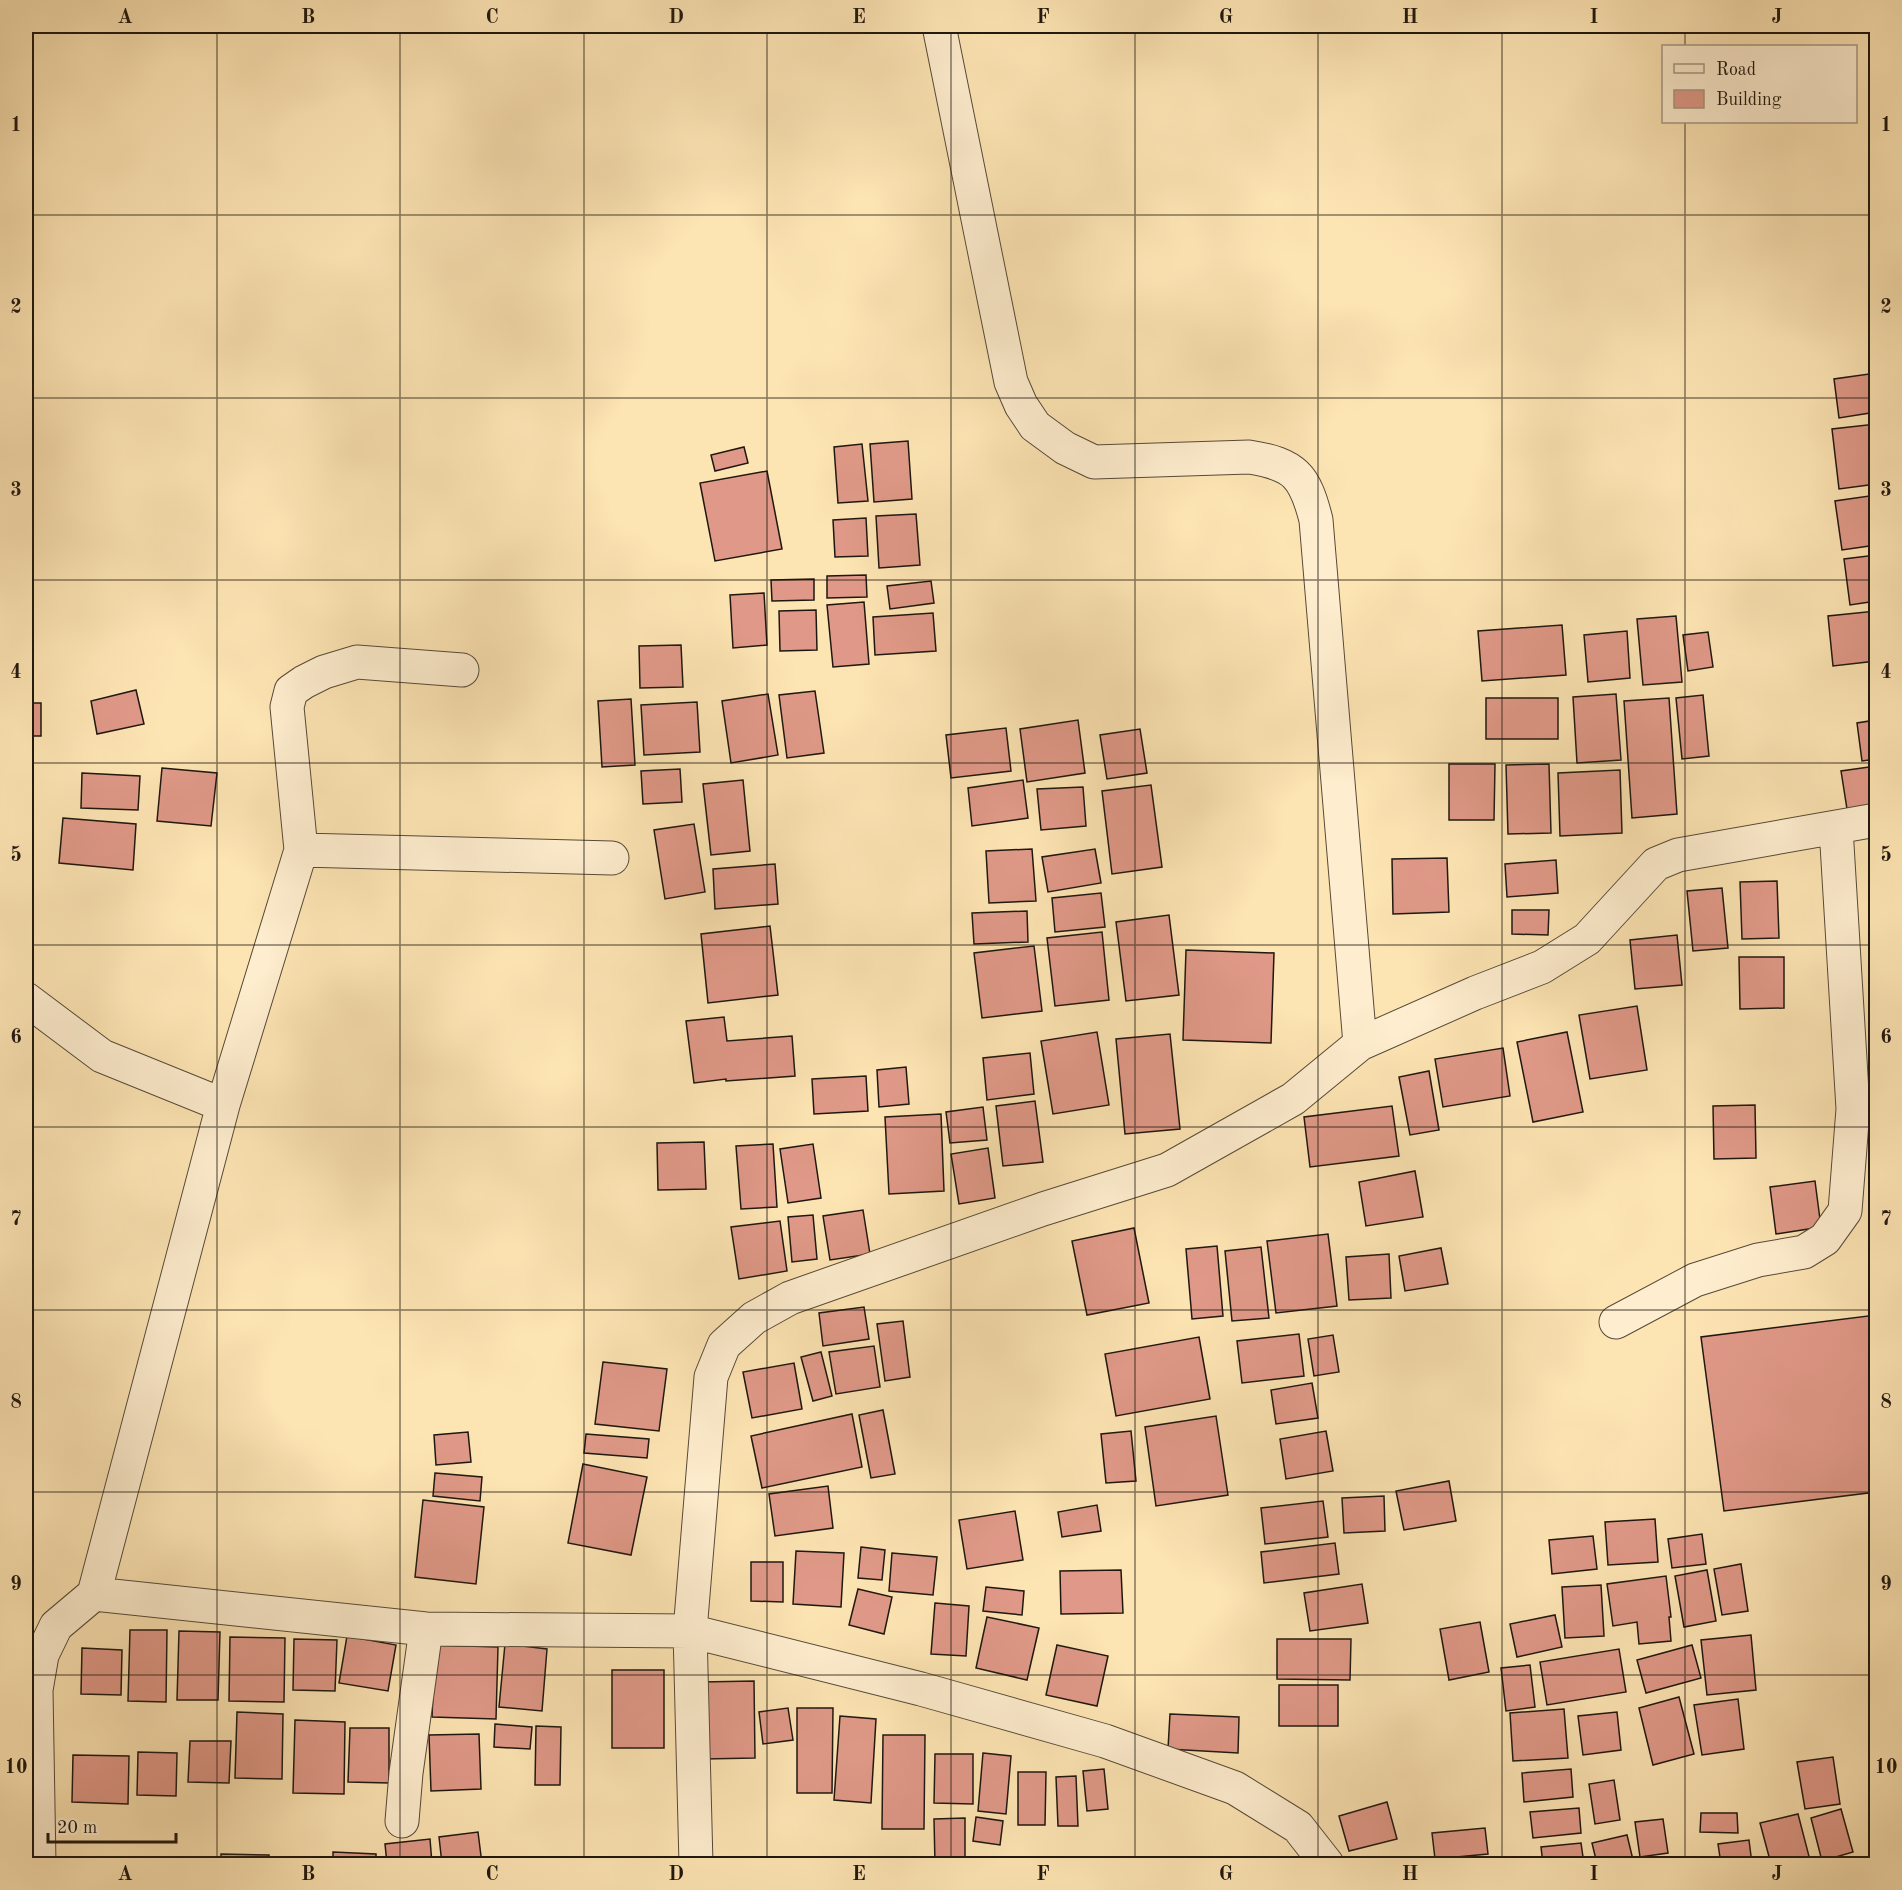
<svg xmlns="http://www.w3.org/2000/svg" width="1902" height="1890" viewBox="0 0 1902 1890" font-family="'Old Standard TT',serif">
<rect width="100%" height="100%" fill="#fde4b3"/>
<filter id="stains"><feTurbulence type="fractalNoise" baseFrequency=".00333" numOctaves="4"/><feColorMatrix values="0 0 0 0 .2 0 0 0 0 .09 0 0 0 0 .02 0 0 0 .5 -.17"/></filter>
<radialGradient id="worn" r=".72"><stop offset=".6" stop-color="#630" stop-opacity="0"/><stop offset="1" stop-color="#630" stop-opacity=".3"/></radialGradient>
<!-- building -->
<path fill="#e09988" stroke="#1f170f" stroke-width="1.5" d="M 1876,373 L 1876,412 L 1839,418 L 1834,379 Z
M 1876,424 L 1876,484 L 1839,489 L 1832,429 Z
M 908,441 L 912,499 L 874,502 L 870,444 Z
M 862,444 L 868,501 L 838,503 L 834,447 Z
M 744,447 L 748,463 L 715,471 L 711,455 Z
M 767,471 L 782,549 L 715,561 L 700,483 Z
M 1876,495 L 1876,545 L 1842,550 L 1835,501 Z
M 916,514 L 920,565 L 879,568 L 876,516 Z
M 866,518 L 868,556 L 835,557 L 833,520 Z
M 1876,555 L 1876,601 L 1850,605 L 1844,559 Z
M 866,575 L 867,597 L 827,598 L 827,576 Z
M 814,579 L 814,600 L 772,601 L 771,580 Z
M 931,581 L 934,603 L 890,609 L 887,586 Z
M 764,593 L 767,645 L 733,648 L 730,595 Z
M 864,602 L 869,664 L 833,667 L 827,605 Z
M 816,610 L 817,650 L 780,651 L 779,611 Z
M 1876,611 L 1876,661 L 1833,666 L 1828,616 Z
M 933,613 L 936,651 L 875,655 L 873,617 Z
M 1676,616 L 1682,682 L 1643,685 L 1637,619 Z
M 1562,625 L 1566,675 L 1482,681 L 1478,631 Z
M 1627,631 L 1630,678 L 1588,682 L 1584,635 Z
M 1708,632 L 1713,667 L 1688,671 L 1683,635 Z
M 681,645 L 683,687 L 640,688 L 639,646 Z
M 136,690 L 144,724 L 97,734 L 91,701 Z
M 815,691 L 824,753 L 787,758 L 779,695 Z
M 768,694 L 778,755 L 731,763 L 722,701 Z
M 1616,694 L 1621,760 L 1577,763 L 1573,697 Z
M 1703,695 L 1709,756 L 1682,759 L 1676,698 Z
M 1486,698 L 1558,698 L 1558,739 L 1486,739 Z
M 1669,698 L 1677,814 L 1632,818 L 1624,701 Z
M 631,699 L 635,765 L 602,767 L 598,701 Z
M 697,702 L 700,752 L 644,755 L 641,705 Z
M 26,703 L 41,703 L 41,736 L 26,736 Z
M 1078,720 L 1085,773 L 1027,782 L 1020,729 Z
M 1876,720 L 1876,759 L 1862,761 L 1857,723 Z
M 1006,728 L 1011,771 L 951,778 L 946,735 Z
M 1140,729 L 1147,773 L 1107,779 L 1100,735 Z
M 1449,764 L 1495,764 L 1494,820 L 1449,820 Z
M 1549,764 L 1551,833 L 1508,834 L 1506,765 Z
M 1876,766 L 1876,805 L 1847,809 L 1841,771 Z
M 162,768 L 217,773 L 211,826 L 157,821 Z
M 680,769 L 682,802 L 643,804 L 641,771 Z
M 1620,770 L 1622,833 L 1560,836 L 1558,773 Z
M 82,773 L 140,776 L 138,810 L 81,808 Z
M 743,780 L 750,851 L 711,855 L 703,784 Z
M 1023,780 L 1028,818 L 972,826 L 968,788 Z
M 1151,785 L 1162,867 L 1112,874 L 1102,791 Z
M 1083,787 L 1086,826 L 1041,830 L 1037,789 Z
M 63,818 L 136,824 L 133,870 L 59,863 Z
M 694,824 L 705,892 L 665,899 L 654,830 Z
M 1032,849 L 1036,901 L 989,903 L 986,851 Z
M 1095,849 L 1101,883 L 1048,892 L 1042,857 Z
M 1447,858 L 1449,912 L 1393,914 L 1392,859 Z
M 1556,860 L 1558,893 L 1507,897 L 1505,864 Z
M 775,864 L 778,904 L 715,909 L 713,869 Z
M 1777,881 L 1779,938 L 1742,939 L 1740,882 Z
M 1722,888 L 1728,948 L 1693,951 L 1687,891 Z
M 1101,893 L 1105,927 L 1055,932 L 1052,898 Z
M 1512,910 L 1549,910 L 1548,935 L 1512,934 Z
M 1027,911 L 1028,942 L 974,944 L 972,913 Z
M 1169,915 L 1179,995 L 1126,1001 L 1116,922 Z
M 770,926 L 778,995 L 708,1003 L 701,934 Z
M 1102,932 L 1109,1000 L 1055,1006 L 1047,938 Z
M 1677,935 L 1682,985 L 1635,989 L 1630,940 Z
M 1034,946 L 1042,1011 L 982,1018 L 974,953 Z
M 1186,950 L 1274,953 L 1271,1043 L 1183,1040 Z
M 1739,957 L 1784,957 L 1784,1008 L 1740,1009 Z
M 1637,1006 L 1647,1070 L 1590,1079 L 1579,1015 Z
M 724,1017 L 727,1041 L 792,1036 L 795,1076 L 726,1081 L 726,1079 L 694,1083 L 686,1021 Z
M 1097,1032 L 1109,1105 L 1053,1114 L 1041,1041 Z
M 1567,1032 L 1583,1112 L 1533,1122 L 1517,1042 Z
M 1170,1034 L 1180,1129 L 1125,1134 L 1116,1039 Z
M 1503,1048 L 1510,1096 L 1443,1107 L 1435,1059 Z
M 1030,1053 L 1034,1094 L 987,1100 L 983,1058 Z
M 906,1067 L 909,1104 L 879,1107 L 877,1070 Z
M 1429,1071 L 1439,1130 L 1410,1135 L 1399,1077 Z
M 866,1076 L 868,1111 L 814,1114 L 812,1079 Z
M 1035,1101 L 1043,1162 L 1003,1166 L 996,1106 Z
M 1755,1105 L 1756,1158 L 1714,1159 L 1713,1106 Z
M 1392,1106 L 1399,1156 L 1310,1167 L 1304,1117 Z
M 983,1107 L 987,1140 L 950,1143 L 946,1112 Z
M 941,1114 L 944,1191 L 889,1194 L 885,1117 Z
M 704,1142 L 706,1189 L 658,1190 L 657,1143 Z
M 773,1144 L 777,1207 L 741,1209 L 736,1146 Z
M 813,1144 L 821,1198 L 788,1203 L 780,1149 Z
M 988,1148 L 995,1198 L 959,1204 L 951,1154 Z
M 1415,1171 L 1423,1217 L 1366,1226 L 1359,1182 Z
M 1815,1181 L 1821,1227 L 1776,1234 L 1770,1187 Z
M 863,1210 L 870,1254 L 830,1260 L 823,1216 Z
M 813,1215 L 817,1259 L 792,1262 L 788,1217 Z
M 780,1221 L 787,1271 L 739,1279 L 731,1227 Z
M 1134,1228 L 1149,1303 L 1087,1315 L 1072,1241 Z
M 1328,1234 L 1337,1306 L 1276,1313 L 1267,1241 Z
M 1217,1246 L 1223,1316 L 1192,1319 L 1186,1249 Z
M 1261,1247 L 1269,1318 L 1232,1321 L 1225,1251 Z
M 1441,1248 L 1448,1284 L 1405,1291 L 1399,1256 Z
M 1389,1254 L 1391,1298 L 1349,1300 L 1346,1257 Z
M 864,1307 L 869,1339 L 823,1346 L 819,1313 Z
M 1876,1315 L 1876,1492 L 1724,1511 L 1701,1337 Z
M 903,1321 L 910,1377 L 885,1381 L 877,1324 Z
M 1299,1334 L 1304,1376 L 1242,1383 L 1237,1341 Z
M 1333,1335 L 1339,1372 L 1314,1376 L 1308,1339 Z
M 1199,1337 L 1210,1399 L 1116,1416 L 1105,1354 Z
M 874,1346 L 880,1387 L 836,1394 L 829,1352 Z
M 821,1352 L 832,1396 L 813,1401 L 801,1357 Z
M 603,1362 L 667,1369 L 659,1431 L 595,1424 Z
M 794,1363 L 802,1409 L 752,1418 L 743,1372 Z
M 1312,1383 L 1318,1418 L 1276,1424 L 1271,1390 Z
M 883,1410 L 895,1474 L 871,1478 L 859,1415 Z
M 852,1414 L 862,1467 L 762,1488 L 751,1436 Z
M 1216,1416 L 1228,1495 L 1156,1506 L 1145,1427 Z
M 1131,1431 L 1136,1481 L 1106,1483 L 1101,1434 Z
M 1326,1431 L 1333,1471 L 1286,1479 L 1280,1439 Z
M 468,1432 L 471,1462 L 436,1465 L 434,1435 Z
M 586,1434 L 649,1439 L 647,1458 L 584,1453 Z
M 583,1464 L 647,1477 L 631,1555 L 568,1543 Z
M 435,1473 L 482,1477 L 480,1501 L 433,1496 Z
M 1449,1481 L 1456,1521 L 1404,1530 L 1396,1491 Z
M 828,1486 L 833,1528 L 775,1536 L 769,1494 Z
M 1384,1496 L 1385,1531 L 1344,1533 L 1342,1498 Z
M 423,1500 L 484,1507 L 476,1584 L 415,1577 Z
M 1323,1501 L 1328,1537 L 1265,1544 L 1261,1508 Z
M 1097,1505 L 1101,1531 L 1062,1537 L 1058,1512 Z
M 1015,1511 L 1023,1560 L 967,1569 L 959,1520 Z
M 1655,1519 L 1658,1562 L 1608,1565 L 1605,1522 Z
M 1702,1534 L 1706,1564 L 1672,1568 L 1668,1539 Z
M 1593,1536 L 1597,1569 L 1552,1574 L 1549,1540 Z
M 1335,1543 L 1339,1574 L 1264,1583 L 1261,1552 Z
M 861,1547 L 885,1550 L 882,1580 L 858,1578 Z
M 796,1551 L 844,1553 L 841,1607 L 793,1604 Z
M 892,1553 L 937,1557 L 933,1595 L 889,1591 Z
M 751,1562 L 783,1562 L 783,1602 L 751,1601 Z
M 1741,1564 L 1748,1611 L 1722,1615 L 1714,1569 Z
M 1121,1570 L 1123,1613 L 1061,1614 L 1060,1571 Z
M 1707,1570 L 1716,1621 L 1684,1627 L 1675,1576 Z
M 1666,1576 L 1671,1617 L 1669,1617 L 1671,1641 L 1639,1644 L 1637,1622 L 1613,1626 L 1607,1584 Z
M 1362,1584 L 1368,1623 L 1310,1631 L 1304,1593 Z
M 1601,1585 L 1604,1636 L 1565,1638 L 1562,1587 Z
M 986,1587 L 1024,1591 L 1022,1615 L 983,1611 Z
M 858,1589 L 892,1597 L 884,1634 L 849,1625 Z
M 935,1603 L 969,1606 L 966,1656 L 931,1654 Z
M 1555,1615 L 1562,1647 L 1517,1657 L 1510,1624 Z
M 987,1617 L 1039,1628 L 1027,1680 L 976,1668 Z
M 1480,1622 L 1489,1672 L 1449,1680 L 1440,1629 Z
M 130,1630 L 167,1630 L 166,1702 L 128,1701 Z
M 179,1631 L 220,1632 L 218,1700 L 177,1700 Z
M 1751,1635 L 1756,1690 L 1707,1695 L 1701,1640 Z
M 347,1636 L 396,1645 L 388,1691 L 339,1683 Z
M 230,1637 L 285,1638 L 284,1702 L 229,1701 Z
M 294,1639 L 337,1640 L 335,1691 L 293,1690 Z
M 1277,1639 L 1351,1639 L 1350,1680 L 1277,1679 Z
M 505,1644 L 547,1649 L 542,1711 L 499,1707 Z
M 435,1645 L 498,1647 L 496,1719 L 432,1717 Z
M 1057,1645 L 1108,1656 L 1097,1706 L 1046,1695 Z
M 1692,1645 L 1701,1678 L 1646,1693 L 1637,1660 Z
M 82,1648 L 122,1650 L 121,1695 L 81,1694 Z
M 1619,1649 L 1626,1692 L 1547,1705 L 1540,1662 Z
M 1530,1665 L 1535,1707 L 1506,1711 L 1501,1668 Z
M 612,1670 L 664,1670 L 664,1748 L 612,1748 Z
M 754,1681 L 755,1758 L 703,1759 L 701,1682 Z
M 1279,1685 L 1338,1685 L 1338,1726 L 1279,1726 Z
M 1679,1697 L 1694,1754 L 1653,1765 L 1639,1708 Z
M 1738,1699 L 1744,1749 L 1702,1755 L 1694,1705 Z
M 788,1708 L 793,1740 L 763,1744 L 759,1712 Z
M 797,1708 L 833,1708 L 832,1793 L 797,1793 Z
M 1564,1709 L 1568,1758 L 1513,1761 L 1510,1713 Z
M 237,1712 L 283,1714 L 282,1779 L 235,1778 Z
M 1617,1712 L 1621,1750 L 1583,1755 L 1578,1716 Z
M 1170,1714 L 1239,1717 L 1238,1753 L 1168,1749 Z
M 840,1716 L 876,1719 L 871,1803 L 834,1800 Z
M 295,1720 L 345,1722 L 344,1794 L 293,1793 Z
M 495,1724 L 532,1727 L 530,1749 L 494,1747 Z
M 536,1726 L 561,1727 L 560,1785 L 535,1785 Z
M 350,1728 L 389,1728 L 389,1783 L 348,1782 Z
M 479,1734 L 481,1789 L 431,1791 L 429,1735 Z
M 883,1735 L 925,1735 L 924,1829 L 882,1829 Z
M 190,1741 L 231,1741 L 229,1783 L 188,1782 Z
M 138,1752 L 177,1753 L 176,1796 L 137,1795 Z
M 983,1753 L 1011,1756 L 1006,1814 L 978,1811 Z
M 935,1754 L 973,1754 L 973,1804 L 934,1803 Z
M 73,1755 L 129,1756 L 128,1804 L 72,1802 Z
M 1833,1757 L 1840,1804 L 1805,1809 L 1797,1762 Z
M 1104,1769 L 1108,1809 L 1087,1811 L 1083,1771 Z
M 1571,1769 L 1573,1797 L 1524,1802 L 1522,1773 Z
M 1018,1772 L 1046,1772 L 1045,1825 L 1018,1825 Z
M 1076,1776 L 1078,1826 L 1058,1826 L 1056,1777 Z
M 1614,1780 L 1620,1820 L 1595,1824 L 1589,1784 Z
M 1387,1802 L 1397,1839 L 1349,1851 L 1339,1816 Z
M 1579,1808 L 1581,1833 L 1533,1838 L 1530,1812 Z
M 1841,1809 L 1853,1852 L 1822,1861 L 1811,1818 Z
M 1701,1813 L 1737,1813 L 1738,1833 L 1700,1832 Z
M 1798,1814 L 1811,1864 L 1771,1864 L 1760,1823 Z
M 976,1817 L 1003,1821 L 1000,1845 L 973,1841 Z
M 965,1818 L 965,1864 L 935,1864 L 934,1819 Z
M 1663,1819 L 1668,1853 L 1640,1857 L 1635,1822 Z
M 1485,1828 L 1488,1854 L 1435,1859 L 1432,1833 Z
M 478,1832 L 482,1864 L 442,1864 L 439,1837 Z
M 1627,1835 L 1634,1864 L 1597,1864 L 1592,1843 Z
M 430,1839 L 432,1864 L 387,1864 L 385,1844 Z
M 1749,1840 L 1752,1864 L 1721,1864 L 1718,1844 Z
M 1581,1843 L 1584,1864 L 1543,1864 L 1541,1847 Z
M 333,1852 L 376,1854 L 376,1864 L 333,1864 Z
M 221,1854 L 269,1855 L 268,1864 L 221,1864 Z
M 1534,1858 L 1535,1864 L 1500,1864 L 1499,1863 Z
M 281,1859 L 324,1860 L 323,1864 L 281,1864 Z
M 1483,1860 L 1484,1864 L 1438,1864 Z"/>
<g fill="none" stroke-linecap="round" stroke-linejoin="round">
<!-- minor casing -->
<g stroke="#564a38" stroke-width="35">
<path id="minor" d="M 939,26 L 1011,382 L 1021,405 L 1035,426 L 1065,448 L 1094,462 L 1249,457 C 1295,464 1305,476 1316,520 L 1360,1044
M 301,850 L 612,858
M 26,999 L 102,1056 L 223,1105
M 1616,1322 L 1695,1280 L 1758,1260 L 1804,1252 L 1825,1239 L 1845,1211 L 1853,1109 L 1836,828
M 94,1594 L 223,1105 L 301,850 L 287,707 L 291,691 L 304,682 L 324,672 L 357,662 L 462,670
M 402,1821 L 406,1773 L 426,1629
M 39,1864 L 36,1690 L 42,1655 L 56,1626 L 94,1594 L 426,1629 L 690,1631 L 921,1689 L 1105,1741 L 1235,1788 L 1298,1827 L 1327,1864
M 696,1864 L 690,1631 L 711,1377 L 724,1345 L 754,1318 L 790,1298 L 1043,1209 L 1167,1170 L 1293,1099 L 1360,1044 L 1475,993 L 1542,967 L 1587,939 L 1656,864 L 1678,855 L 1876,820"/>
</g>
<!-- minor -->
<use href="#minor" stroke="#feedce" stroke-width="33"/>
</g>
<!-- grid -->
<path fill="none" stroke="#1f170f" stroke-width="1.5" stroke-opacity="0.55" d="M 217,26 L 217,1864M 400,26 L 400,1864M 584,26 L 584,1864M 767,26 L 767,1864M 951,26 L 951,1864M 1135,26 L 1135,1864M 1318,26 L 1318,1864M 1502,26 L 1502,1864M 1685,26 L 1685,46M 1685,122 L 1685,1864M 26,215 L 1876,215M 26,398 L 1876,398M 26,580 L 1876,580M 26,763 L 1876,763M 26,945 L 1876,945M 26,1127 L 1876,1127M 26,1310 L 1876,1310M 26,1492 L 1876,1492M 26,1675 L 1876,1675"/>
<!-- margin -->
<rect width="1902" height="1890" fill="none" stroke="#fde4b3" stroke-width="66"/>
<!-- legend -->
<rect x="1662" y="45" width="195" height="78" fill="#feedce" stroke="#a59782" stroke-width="1.5"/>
<rect x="1674" y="64" width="30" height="9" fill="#feedce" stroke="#a59782" stroke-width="1.5"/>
<text x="1716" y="75" font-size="18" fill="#1f170f">Road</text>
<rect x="1674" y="90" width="30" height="18" fill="#e09988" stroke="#a59782" stroke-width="1.5"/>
<text x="1716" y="105" font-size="18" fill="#1f170f">Building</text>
<!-- scale -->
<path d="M48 1833v9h128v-9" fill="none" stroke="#1f170f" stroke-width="3"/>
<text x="57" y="1833" font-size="18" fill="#1f170f" stroke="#feedce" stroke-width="4.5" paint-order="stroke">20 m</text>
<rect x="33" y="33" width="1836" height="1824" fill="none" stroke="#1f170f" stroke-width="2"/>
<g font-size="20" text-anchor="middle" font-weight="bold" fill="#1f170f">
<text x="125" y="23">A</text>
<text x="308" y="23">B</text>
<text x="492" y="23">C</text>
<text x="676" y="23">D</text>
<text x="859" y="23">E</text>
<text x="1043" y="23">F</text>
<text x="1226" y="23">G</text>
<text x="1410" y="23">H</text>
<text x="1594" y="23">I</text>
<text x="1777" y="23">J</text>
<text x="16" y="131">1</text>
<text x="1886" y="131">1</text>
<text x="16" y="313">2</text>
<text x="1886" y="313">2</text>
<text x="16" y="496">3</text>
<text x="1886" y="496">3</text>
<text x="16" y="678">4</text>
<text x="1886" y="678">4</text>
<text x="16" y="861">5</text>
<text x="1886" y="861">5</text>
<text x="16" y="1043">6</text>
<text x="1886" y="1043">6</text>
<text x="16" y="1225">7</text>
<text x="1886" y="1225">7</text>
<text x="16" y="1408">8</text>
<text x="1886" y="1408">8</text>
<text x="16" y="1590">9</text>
<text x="1886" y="1590">9</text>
<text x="16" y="1773">10</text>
<text x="1886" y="1773">10</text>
<text x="125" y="1880">A</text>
<text x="308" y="1880">B</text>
<text x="492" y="1880">C</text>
<text x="676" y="1880">D</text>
<text x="859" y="1880">E</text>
<text x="1043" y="1880">F</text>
<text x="1226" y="1880">G</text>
<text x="1410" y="1880">H</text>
<text x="1594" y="1880">I</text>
<text x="1777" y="1880">J</text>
</g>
<rect width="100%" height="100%" filter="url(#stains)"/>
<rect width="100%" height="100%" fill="url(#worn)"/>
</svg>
